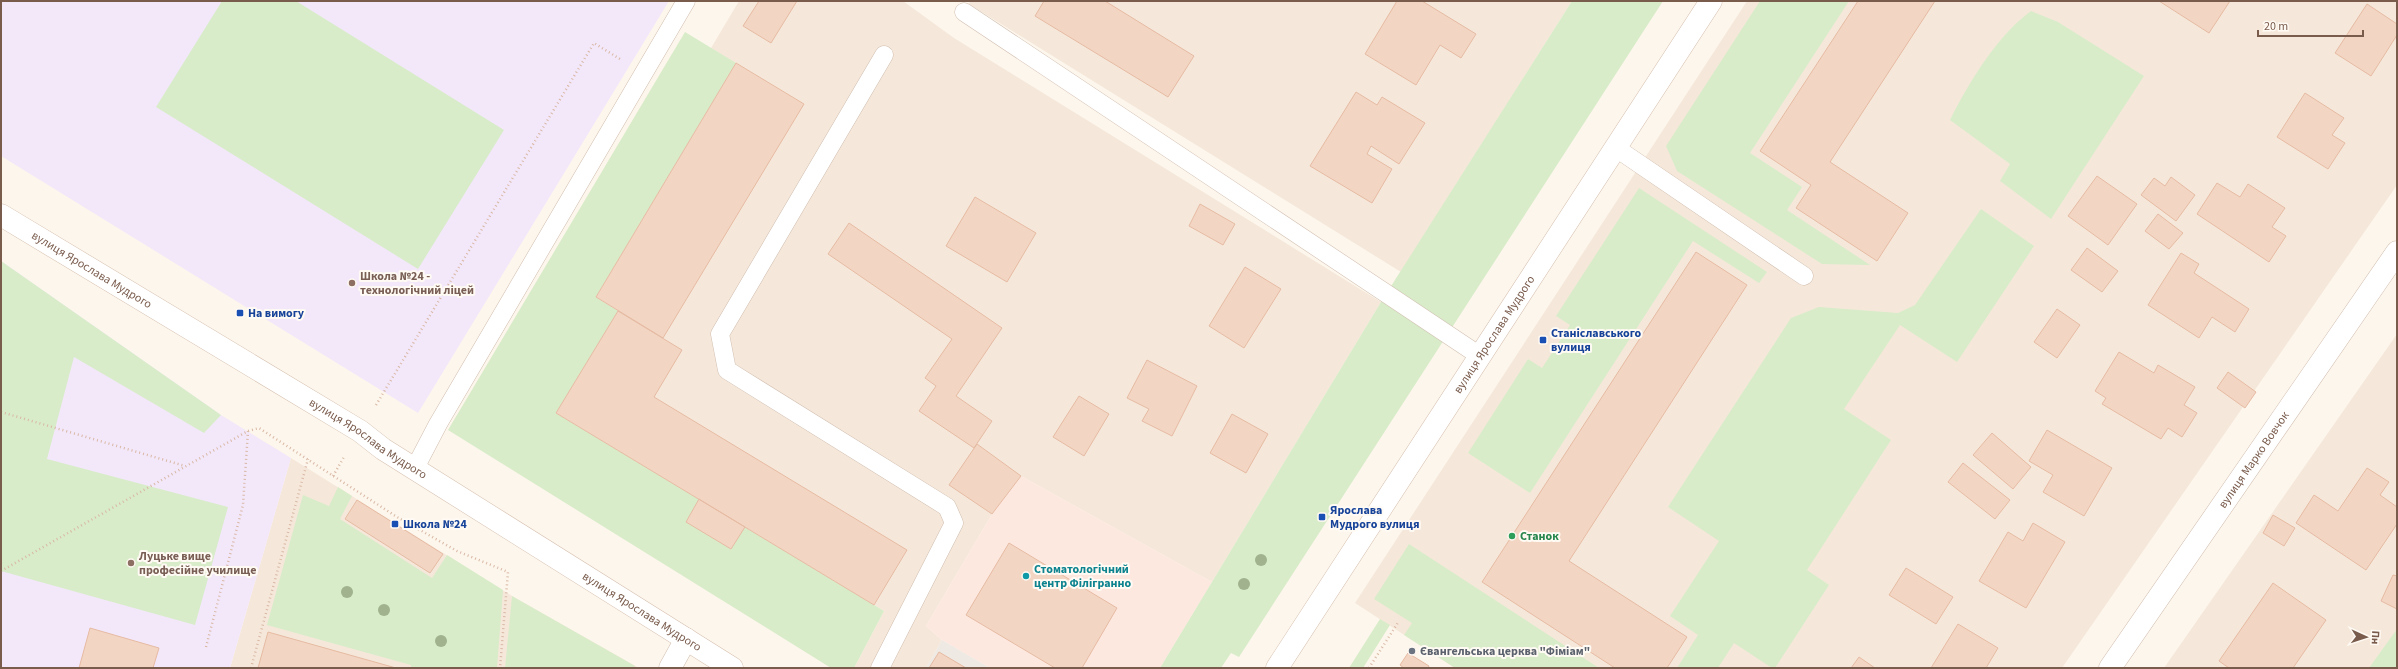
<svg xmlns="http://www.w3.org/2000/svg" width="2398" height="669" viewBox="0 0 2398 669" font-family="'Source Sans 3',sans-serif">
<rect width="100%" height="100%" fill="#fdf6ec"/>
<!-- residential -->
<path fill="#f5e8da" d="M 739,1 L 903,1 L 954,38 L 1381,302 L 1212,582 L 1021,476 L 992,514 L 926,626 L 942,640 L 926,668 L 854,668 L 884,611 L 556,413 L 617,311 L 596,297 L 735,64 L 711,48 Z
M 970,1 L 1572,1 L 1401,272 L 969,4 Z
M 1747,1 L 2397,1 L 2397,185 L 2062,668 L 1455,668 L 1355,603 Z
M 2397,334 L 2397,668 L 2164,668 Z
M 291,458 L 512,596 L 639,668 L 230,668 Z"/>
<!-- commercial -->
<path fill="#fde8e0" d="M 1021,476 L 1212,582 L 1160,668 L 990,668 L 942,640 L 926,626 L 992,514 Z"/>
<!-- industrial -->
<path fill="#efe9e4" d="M 942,640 L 990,668 L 926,668 Z"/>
<!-- education -->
<path fill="#f3e8fa" d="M 1,1 L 669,1 L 418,413 L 1,156 Z
M 1,261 L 221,415 L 291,458 L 230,668 L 1,668 Z"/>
<!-- green -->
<path fill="#d8ecc9" d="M 222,1 L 296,1 L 504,130 L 418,269 L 156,107 Z
M 1572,1 L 1663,1 L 1239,657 L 1231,653 L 1221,668 L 1160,668 L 1381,302 Z
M 1760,1 L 1849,1 L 1750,153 L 1802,187 L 1787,210 L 1870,265 L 1822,264 L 1677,171 L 1666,146 Z
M 2031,11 L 2058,22 L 2144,76 L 2051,219 L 2000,181 L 2010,164 L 1950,120 C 1969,82 1997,36 2031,11 Z
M 685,32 L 736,63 L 596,297 L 618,311 L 556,413 L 884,611 L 854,668 L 831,668 L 448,430 Z
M 1639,188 L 1767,272 L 1759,283 L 1693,241 L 1530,493 L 1468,453 L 1528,359 L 1542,368 L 1570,325 L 1556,316 Z
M 1981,209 L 2034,246 L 1957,362 L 1900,325 L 1844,409 L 1891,440 L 1807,570 L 1829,585 L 1775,668 L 1772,668 L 1734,643 L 1718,668 L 1677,668 L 1698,635 L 1670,616 L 1719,541 L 1668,507 L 1791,318 L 1819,307 L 1898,313 L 1915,305 Z
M 1,261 L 221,415 L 204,433 L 74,357 L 47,459 L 228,507 L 195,625 L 1,571 Z
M 338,487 L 352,496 L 340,519 L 432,578 L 447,555 L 503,590 L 497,668 L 411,668 L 411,665 L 267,625 L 303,495 L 329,506 Z
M 1409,544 L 1599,668 L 1455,668 L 1404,635 L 1412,623 L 1374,599 Z
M 512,596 L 635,666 L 633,668 L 505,668 Z
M 1380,619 L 1390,625 L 1363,668 L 1349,668 Z
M 2397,629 L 2397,668 L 2369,668 Z"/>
<!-- building -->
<path fill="#f3d5c3" stroke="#e6bba3" d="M 759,1 L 797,1 L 771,43 L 743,26 Z
M 1044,1 L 1105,1 L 1194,56 L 1168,97 L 1035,16 Z
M 1397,1 L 1422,1 L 1476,34 L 1461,58 L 1440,45 L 1416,85 L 1365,54 Z
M 1858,1 L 1935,1 L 1830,162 L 1908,213 L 1877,261 L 1796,208 L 1811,185 L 1760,151 Z
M 2159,1 L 2230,1 L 2209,33 Z
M 2367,4 L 2397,24 L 2397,35 L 2371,76 L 2335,53 Z
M 736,63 L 804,104 L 663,338 L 596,297 Z
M 1356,92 L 1377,105 L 1382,97 L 1425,123 L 1399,164 L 1371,146 L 1367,154 L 1392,169 L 1372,203 L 1310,166 Z
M 2305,93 L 2344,118 L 2332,135 L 2345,143 L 2328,169 L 2277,137 Z
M 2097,176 L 2137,204 L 2108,245 L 2068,216 Z
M 2171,177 L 2195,195 L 2176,221 L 2141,195 L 2154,178 L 2165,186 Z
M 2217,183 L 2240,197 L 2248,184 L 2285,208 L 2272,227 L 2286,236 L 2269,262 L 2197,214 Z
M 975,197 L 1036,233 L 1007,282 L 946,246 Z
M 1200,204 L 1235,224 L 1223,245 L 1189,226 Z
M 2158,214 L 2183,233 L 2169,249 L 2145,231 Z
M 849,223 L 1002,328 L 956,396 L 992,421 L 974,448 L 919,411 L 936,386 L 925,378 L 952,339 L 828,254 Z
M 2087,248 L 2118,271 L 2102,292 L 2071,270 Z
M 1696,252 L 1747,285 L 1569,561 L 1687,637 L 1667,668 L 1615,668 L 1482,582 Z
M 2181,253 L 2199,264 L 2194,273 L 2249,309 L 2235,332 L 2212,317 L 2199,338 L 2148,305 Z
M 1245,267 L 1281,289 L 1244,348 L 1209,326 Z
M 2057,309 L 2080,325 L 2057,358 L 2034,342 Z
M 618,311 L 682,350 L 654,397 L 907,550 L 874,605 L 556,413 Z
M 2119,352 L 2154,373 L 2158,365 L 2195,387 L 2184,405 L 2197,413 L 2182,437 L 2168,428 L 2161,439 L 2102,404 L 2106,398 L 2095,391 Z
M 1147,360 L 1197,386 L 1172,436 L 1142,421 L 1149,409 L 1127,398 Z
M 2228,372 L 2256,392 L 2245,408 L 2217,388 Z
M 1079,396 L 1109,414 L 1084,456 L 1053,437 Z
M 1232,414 L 1268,434 L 1246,473 L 1210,453 Z
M 2047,430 L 2112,468 L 2084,516 L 2043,492 L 2053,475 L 2029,461 Z
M 1992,433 L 2031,467 L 2013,489 L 1973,455 Z
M 977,444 L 1021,476 L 992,514 L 949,485 Z
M 1963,463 L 2010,500 L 1995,519 L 1948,482 Z
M 2367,468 L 2389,482 L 2380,495 L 2397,507 L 2397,524 L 2366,570 L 2296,523 L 2314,495 L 2338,511 Z
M 699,499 L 745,527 L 731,549 L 686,522 Z
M 357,500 L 443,554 L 430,573 L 345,519 Z
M 2273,515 L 2295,528 L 2284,546 L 2263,533 Z
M 2033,523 L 2065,542 L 2026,608 L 1979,581 L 2008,532 L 2023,541 Z
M 1009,543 L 1117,608 L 1082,668 L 1055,668 L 966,615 Z
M 1906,568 L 1953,597 L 1936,624 L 1889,595 Z
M 2393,575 L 2397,576 L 2397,609 L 2381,601 Z
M 2273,583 L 2326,620 L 2293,668 L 2229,668 L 2219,661 Z
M 1958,624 L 1998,648 L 1986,668 L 1931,668 Z
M 90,628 L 159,648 L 153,668 L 79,668 Z
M 268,632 L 396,668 L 258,668 Z
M 939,652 L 966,668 L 929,668 Z
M 1408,653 L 1429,666 L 1428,668 L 1404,668 L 1400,665 Z
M 1859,657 L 1875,668 L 1851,668 Z"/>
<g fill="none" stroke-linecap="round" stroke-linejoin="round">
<!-- lane casing -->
<g stroke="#d1beb0" stroke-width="19">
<path id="lane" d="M 964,12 L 1480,356
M 1616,148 L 1804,276
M 415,468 L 438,424 L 686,1
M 880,668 L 954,523 L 947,507 L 727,370 L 720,334 L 884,55"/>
</g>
<!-- street casing -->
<g stroke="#d1beb0" stroke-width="23">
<g id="street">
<path d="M 670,668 L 686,639"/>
<path id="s1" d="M 2110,668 L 2397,252"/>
</g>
</g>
<!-- secondary casing -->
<g stroke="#d6c0b0" stroke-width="23">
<g id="secondary">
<path id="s2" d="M 1,215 L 360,431 L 383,449 L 732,668"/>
<path id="s3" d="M 1277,668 L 1711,1"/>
</g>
</g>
<!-- path -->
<path stroke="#d9b8a5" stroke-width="2.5" stroke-dasharray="1 3" stroke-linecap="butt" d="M 376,405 L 594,43 L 620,59
M 1,412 L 185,466
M 333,476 L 344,457
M 1,571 L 248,431 L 259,428 L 397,517 L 457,551 L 508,572 L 500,668
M 206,647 L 243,505 L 248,431
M 251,668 L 308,459
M 1369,668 L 1399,621"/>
<!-- lane -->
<use href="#lane" stroke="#fff" stroke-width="18"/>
<!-- street -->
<use href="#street" stroke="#fff" stroke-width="22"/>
<!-- secondary -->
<use href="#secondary" stroke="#fff" stroke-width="22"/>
</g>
<!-- trees -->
<g fill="#a0b28e">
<circle cx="1261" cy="560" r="6"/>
<circle cx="1244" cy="584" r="6"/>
<circle cx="347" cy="592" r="6"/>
<circle cx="384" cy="610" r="6"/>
<circle cx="441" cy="641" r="6"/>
</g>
<!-- markers -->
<g fill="#8d6e63" stroke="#fffaf3" stroke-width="1.5">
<circle cx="352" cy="283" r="4"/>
<circle cx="131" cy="563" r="4"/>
</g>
<g fill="#1a4fb4" stroke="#fffaf3" stroke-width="1.5">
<rect x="236" y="309" width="8" height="8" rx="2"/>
<rect x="1539" y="336" width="8" height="8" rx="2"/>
<rect x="1318" y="513" width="8" height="8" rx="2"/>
<rect x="391" y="520" width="8" height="8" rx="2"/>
</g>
<circle fill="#2e9e5b" stroke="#fffaf3" stroke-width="1.5" cx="1512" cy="536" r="4"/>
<circle fill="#0f9aa8" stroke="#fffaf3" stroke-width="1.5" cx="1026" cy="576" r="4"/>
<circle fill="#6b7280" stroke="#fffaf3" stroke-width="1.5" cx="1412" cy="651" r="4"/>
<g text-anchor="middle" stroke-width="4" stroke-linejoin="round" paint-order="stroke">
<!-- street labels -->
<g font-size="12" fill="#7a5c4d" stroke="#fffaf3">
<text dy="4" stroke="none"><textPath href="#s2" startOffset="106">вулиця Ярослава Мудрого</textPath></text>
<text dy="4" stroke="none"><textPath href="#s3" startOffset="398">вулиця Ярослава Мудрого</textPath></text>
<text dy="4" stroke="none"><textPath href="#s2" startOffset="430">вулиця Ярослава Мудрого</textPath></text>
<text dy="4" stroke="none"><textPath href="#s1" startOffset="253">вулиця Марко Вовчок</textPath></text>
<text dy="4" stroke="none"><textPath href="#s2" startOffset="754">вулиця Ярослава Мудрого</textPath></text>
</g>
<!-- education labels -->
<g font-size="12" font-weight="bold" fill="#785e54" stroke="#fffaf3" text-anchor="start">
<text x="360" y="280">Школа №24 -<tspan x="360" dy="14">технологічний ліцей</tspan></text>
<text x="139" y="560">Луцьке вище<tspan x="139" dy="14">професійне училище</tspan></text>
</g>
<!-- transit labels -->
<g font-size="12" font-weight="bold" fill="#164399" stroke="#fffaf3" text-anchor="start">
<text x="248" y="317">На вимогу</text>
<text x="1551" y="337">Станіславського<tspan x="1551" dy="14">вулиця</tspan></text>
<text x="1330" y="514">Ярослава<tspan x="1330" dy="14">Мудрого вулиця</tspan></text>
<text x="403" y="528">Школа №24</text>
</g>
<!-- leisure labels -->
<g font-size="12" font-weight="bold" fill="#27864d" stroke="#fffaf3" text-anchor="start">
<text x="1520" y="540">Станок</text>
</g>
<!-- culture labels -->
<g font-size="12" font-weight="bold" fill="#0d838f" stroke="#fffaf3" text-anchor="start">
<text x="1034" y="573">Стоматологічний<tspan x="1034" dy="14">центр Філігранно</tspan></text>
</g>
<!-- worship labels -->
<g font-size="12" font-weight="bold" fill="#5b616d" stroke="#fffaf3" text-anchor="start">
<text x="1420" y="655">Євангельська церква "Фіміам"</text>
</g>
</g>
<!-- border -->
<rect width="2398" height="669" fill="none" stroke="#7a5c4d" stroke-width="4"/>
<!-- north arrow -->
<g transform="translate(2366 637) rotate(93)" stroke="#fffaf3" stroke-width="3" paint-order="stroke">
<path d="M0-3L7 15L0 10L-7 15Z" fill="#7a5c4d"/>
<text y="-6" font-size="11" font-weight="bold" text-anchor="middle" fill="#7a5c4d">Пн</text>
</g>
<!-- scale -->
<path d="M2258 30v6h105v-6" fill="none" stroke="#7a5c4d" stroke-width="2"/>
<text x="2264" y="30" font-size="12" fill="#7a5c4d" stroke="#fffaf3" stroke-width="3" paint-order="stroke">20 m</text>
</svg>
